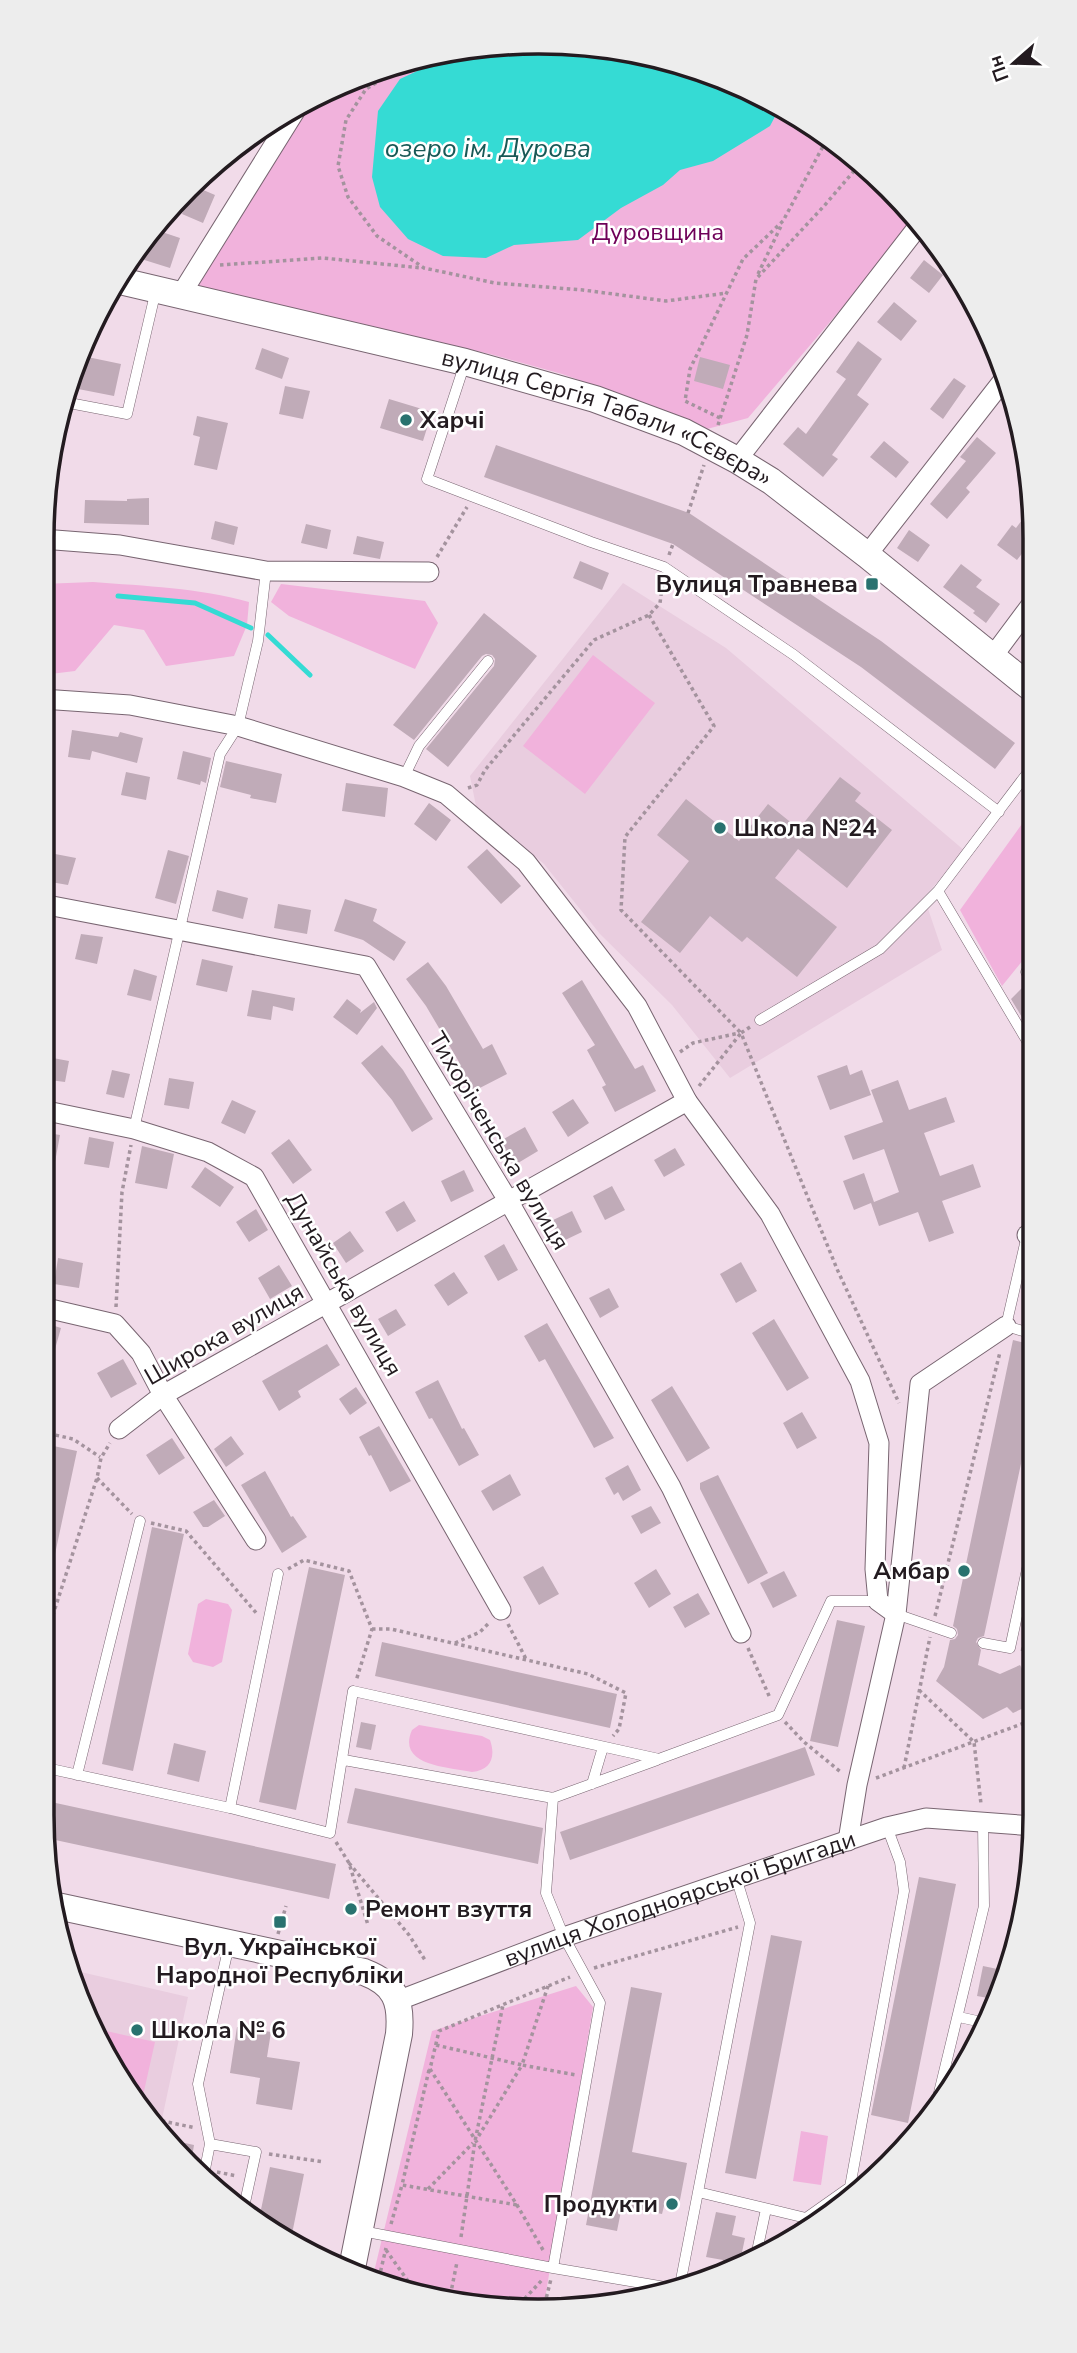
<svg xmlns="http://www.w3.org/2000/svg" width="1077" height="2353" viewBox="0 0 1077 2353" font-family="'Nunito Sans',sans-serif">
<rect width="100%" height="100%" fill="#f1dbe9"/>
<!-- built -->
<path fill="#e9cddf" d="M 623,583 L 726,648 L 965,851 L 924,897 L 942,950 L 730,1078 L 672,1005 L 600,934 L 544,864 L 476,806 L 470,776 Z
M 68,1969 L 188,1997 L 159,2133 L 108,2062 Z"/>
<!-- green -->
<path fill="#f1b2dc" d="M 538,42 L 635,51 L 728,80 L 840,144 L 917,220 L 748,418 L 707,429 L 636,400 L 562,374 L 490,354 L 192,286 L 299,106 L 348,80 L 441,52 Z
M 93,582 C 145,586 199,588 249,602 L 247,625 L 234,656 L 166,666 L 144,630 L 114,625 L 75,671 L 42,675 L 42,584 Z
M 281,584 L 425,601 L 438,623 L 415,669 L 289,616 L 271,602 Z
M 593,655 L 655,703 L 585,794 L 523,746 Z
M 1032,810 L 1032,949 L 1002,986 L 960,910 Z
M 206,1599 L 228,1604 L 232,1610 L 222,1662 L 213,1667 L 193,1662 L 188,1654 L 198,1604 Z
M 419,1725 L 482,1736 L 490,1740 C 496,1757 491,1770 472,1772 C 449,1767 396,1766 412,1730 Z
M 576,1986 L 593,2007 L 543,2311 L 442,2302 L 373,2276 L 432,2031 Z
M 93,2028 L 155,2042 L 142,2100 L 134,2098 L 108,2062 Z
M 801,2131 L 828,2136 L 821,2185 L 793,2181 Z"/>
<!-- water -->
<path fill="#35dbd4" d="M 538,42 L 635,51 L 728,80 L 779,109 L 770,126 L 713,161 L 680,170 L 663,185 L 621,208 L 578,240 L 514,245 L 486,258 L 443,256 L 408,239 L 380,207 L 372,177 L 378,111 L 400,79 L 462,50 Z"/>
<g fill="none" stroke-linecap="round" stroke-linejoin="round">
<!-- stream -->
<path stroke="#35dbd4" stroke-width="5" d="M 118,596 L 195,603 L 251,628
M 268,635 L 310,675"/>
</g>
<!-- building -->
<path fill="#c0abb8" d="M 194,186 L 215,195 L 203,223 L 182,214 Z
M 153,229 L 180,238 L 170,268 L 138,258 L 143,241 Z
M 924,260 L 943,275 L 929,293 L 910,278 Z
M 894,302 L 917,321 L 901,341 L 877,322 Z
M 858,341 L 882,359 L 857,395 L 869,404 L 832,455 L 838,459 L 823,477 L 783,444 L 798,427 L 806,434 L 846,379 L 836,372 Z
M 262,348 L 289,358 L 282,379 L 255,369 Z
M 78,355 L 121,364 L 114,396 L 68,387 Z
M 700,357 L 730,365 L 723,389 L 694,381 Z
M 954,378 L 966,386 L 943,419 L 930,409 Z
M 285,386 L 310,391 L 303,419 L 279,414 Z
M 389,399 L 432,412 L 423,441 L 380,428 Z
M 197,416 L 228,423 L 217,470 L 194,465 L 200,437 L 193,435 Z
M 977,437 L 996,453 L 966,488 L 970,492 L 947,519 L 930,504 L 966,461 L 960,457 Z
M 884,441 L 909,462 L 896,478 L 870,457 Z
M 496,445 L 689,513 L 881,641 L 1015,743 L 995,769 L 861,667 L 673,544 L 484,477 Z
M 149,498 L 149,525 L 84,523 L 85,500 L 127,501 L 127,499 Z
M 1031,508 L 1031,542 L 1017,560 L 997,545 L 1012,525 L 1016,528 Z
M 215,521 L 238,527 L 234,545 L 211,539 Z
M 306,524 L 331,530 L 327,549 L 301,543 Z
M 909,530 L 930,545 L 918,562 L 897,548 Z
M 357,536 L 384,542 L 380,559 L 353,554 Z
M 580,561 L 609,573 L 602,590 L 573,578 Z
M 961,564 L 982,580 L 976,587 L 1000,604 L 986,623 L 973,613 L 975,611 L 943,587 Z
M 484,613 L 537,656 L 448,767 L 426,749 L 494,666 L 495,659 L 492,655 L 486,654 L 482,656 L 414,740 L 393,725 Z
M 72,730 L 118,737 L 120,732 L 143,738 L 137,763 L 92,751 L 90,760 L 68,757 Z
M 183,751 L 211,758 L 206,783 L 201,781 L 200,785 L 177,779 Z
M 226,761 L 282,774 L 276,803 L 250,798 L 251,795 L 220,787 Z
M 126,772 L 150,777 L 146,800 L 121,795 Z
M 840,777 L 861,793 L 855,801 L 892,830 L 847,888 L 798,849 L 775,878 L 837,927 L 797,977 L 747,937 L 742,942 L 710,916 L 680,953 L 641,922 L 689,861 L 657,835 L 686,799 L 739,841 L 768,804 L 799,829 Z
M 346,783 L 388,788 L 385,817 L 342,811 Z
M 429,803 L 451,820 L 436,841 L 414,824 Z
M 487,849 L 521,886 L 501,904 L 467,867 Z
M 168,850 L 189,856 L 176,904 L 155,898 Z
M 50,853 L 76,858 L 68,885 L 45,881 Z
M 217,890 L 248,898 L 243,919 L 212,911 Z
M 345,899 L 377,909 L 373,921 L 406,942 L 394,961 L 363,940 L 334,931 Z
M 278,904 L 311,910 L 307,934 L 274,928 Z
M 81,934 L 103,937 L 97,964 L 75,959 Z
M 202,959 L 233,966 L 227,992 L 196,985 Z
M 428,962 L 446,986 L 483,1049 L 492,1044 L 507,1074 L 472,1092 L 456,1063 L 459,1062 L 426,1006 L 406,979 Z
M 134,969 L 157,976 L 151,1001 L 127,995 Z
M 1032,978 L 1032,1030 L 1023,1019 L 1011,999 Z
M 582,980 L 635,1069 L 643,1065 L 656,1091 L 615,1112 L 602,1087 L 606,1085 L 587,1050 L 595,1045 L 562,993 Z
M 252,990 L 295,998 L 293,1011 L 273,1006 L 271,1020 L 247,1016 Z
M 347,999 L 361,1010 L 360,1013 L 374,1002 L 377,1008 L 357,1035 L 333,1017 Z
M 382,1045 L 403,1070 L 433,1119 L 412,1132 L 392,1100 L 361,1063 Z
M 42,1056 L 69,1061 L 65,1082 L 42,1079 Z
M 847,1065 L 850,1075 L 862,1070 L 871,1095 L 830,1110 L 817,1076 Z
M 112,1070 L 130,1074 L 124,1098 L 106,1094 Z
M 169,1078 L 194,1082 L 189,1109 L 164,1105 Z
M 898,1080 L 909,1110 L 946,1097 L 955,1122 L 924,1133 L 940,1176 L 973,1164 L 981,1187 L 942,1201 L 954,1233 L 929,1242 L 918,1212 L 879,1226 L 871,1203 L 854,1210 L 843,1181 L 864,1173 L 874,1202 L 899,1192 L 884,1149 L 853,1160 L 844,1136 L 883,1122 L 871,1090 Z
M 573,1099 L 589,1123 L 568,1137 L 552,1112 Z
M 232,1100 L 256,1111 L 245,1134 L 221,1123 Z
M 525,1127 L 538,1151 L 513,1166 L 500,1141 Z
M 42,1132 L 60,1135 L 55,1162 L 42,1160 Z
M 89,1137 L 114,1142 L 109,1168 L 84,1164 Z
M 289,1139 L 312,1170 L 293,1184 L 271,1153 Z
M 142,1146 L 174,1154 L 167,1189 L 135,1183 Z
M 675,1148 L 685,1165 L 664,1177 L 654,1160 Z
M 205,1167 L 234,1187 L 220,1207 L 191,1187 Z
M 464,1170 L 474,1191 L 451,1202 L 441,1181 Z
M 612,1186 L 625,1210 L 605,1220 L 593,1196 Z
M 404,1201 L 416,1221 L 397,1232 L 385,1212 Z
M 256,1209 L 268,1230 L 249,1242 L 236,1222 Z
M 572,1211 L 582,1232 L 561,1242 L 551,1221 Z
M 350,1231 L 364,1251 L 346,1263 L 333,1243 Z
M 504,1244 L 518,1270 L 498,1281 L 484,1256 Z
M 58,1258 L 83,1263 L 79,1288 L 54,1284 Z
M 741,1262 L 757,1291 L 736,1303 L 720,1274 Z
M 279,1265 L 292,1286 L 270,1299 L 258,1278 Z
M 454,1272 L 468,1293 L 448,1306 L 434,1285 Z
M 609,1288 L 619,1307 L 600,1318 L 589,1298 Z
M 396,1309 L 406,1325 L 388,1336 L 378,1319 Z
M 774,1319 L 809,1378 L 787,1391 L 752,1333 Z
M 42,1322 L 61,1328 L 55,1349 L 42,1345 Z
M 547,1323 L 614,1438 L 594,1448 L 545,1359 L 539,1362 L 524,1336 Z
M 1013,1340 L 1033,1345 L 1034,1403 L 984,1636 L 978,1638 L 976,1642 L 981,1650 L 978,1665 L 1000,1674 L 1020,1665 L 1023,1670 L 1030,1667 L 1035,1678 L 1035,1699 L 1026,1703 L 1028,1706 L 1013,1713 L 1007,1707 L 983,1719 L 936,1681 L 944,1667 L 950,1640 L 955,1639 L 958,1635 L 957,1629 L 953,1626 Z
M 327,1344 L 340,1365 L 298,1391 L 301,1397 L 279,1411 L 262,1381 Z
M 123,1359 L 137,1384 L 111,1398 L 97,1373 Z
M 438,1380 L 462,1429 L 464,1428 L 479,1455 L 459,1466 L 432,1418 L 429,1419 L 415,1392 Z
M 672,1386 L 710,1448 L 687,1462 L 651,1400 Z
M 356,1387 L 367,1403 L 350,1415 L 339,1399 Z
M 802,1412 L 817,1438 L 797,1449 L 783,1423 Z
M 379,1426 L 411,1481 L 390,1492 L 371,1455 L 369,1456 L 359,1437 Z
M 231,1436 L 244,1454 L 226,1467 L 214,1449 Z
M 172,1438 L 185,1458 L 159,1475 L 146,1455 Z
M 44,1444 L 77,1451 L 48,1587 L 42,1586 L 42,1453 Z
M 628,1465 L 641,1490 L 623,1501 L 618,1492 L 614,1495 L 605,1478 Z
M 265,1471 L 291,1517 L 293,1516 L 307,1537 L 282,1553 L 241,1485 Z
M 510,1474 L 521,1495 L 493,1511 L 481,1491 Z
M 718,1475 L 768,1573 L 748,1584 L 700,1489 L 700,1483 Z
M 214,1500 L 225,1516 L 208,1527 L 203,1527 L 193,1512 Z
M 651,1506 L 661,1523 L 641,1534 L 631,1516 Z
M 152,1527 L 184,1534 L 133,1771 L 102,1764 Z
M 543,1566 L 559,1594 L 539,1605 L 523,1577 Z
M 309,1567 L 345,1575 L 296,1810 L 259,1802 Z
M 656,1569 L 671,1594 L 649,1608 L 634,1583 Z
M 784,1571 L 797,1596 L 773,1608 L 760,1583 Z
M 698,1593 L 710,1614 L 685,1628 L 673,1607 Z
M 837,1620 L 865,1626 L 838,1747 L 810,1741 Z
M 382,1642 L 617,1694 L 610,1728 L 375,1676 Z
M 361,1722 L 376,1725 L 371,1750 L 356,1747 Z
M 174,1743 L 206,1751 L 199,1782 L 167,1774 Z
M 805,1747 L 815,1775 L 570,1860 L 560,1832 Z
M 355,1788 L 543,1828 L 538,1864 L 347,1823 Z
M 42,1800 L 336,1864 L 329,1899 L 46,1838 Z
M 919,1877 L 956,1884 L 908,2123 L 871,2115 Z
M 771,1935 L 802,1941 L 756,2179 L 725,2173 Z
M 983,1966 L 1007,1971 L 999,2000 L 977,1996 Z
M 631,1987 L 662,1993 L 632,2152 L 687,2163 L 679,2205 L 665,2202 L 662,2214 L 622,2206 L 617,2231 L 586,2225 Z
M 237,2027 L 271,2032 L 267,2057 L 300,2062 L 292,2110 L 256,2104 L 260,2078 L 230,2073 Z
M 162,2138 L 194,2145 L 191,2163 L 165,2142 Z
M 270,2167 L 304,2174 L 290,2244 L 259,2219 Z
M 716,2212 L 736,2216 L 732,2235 L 745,2238 L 740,2262 L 721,2269 L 723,2260 L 706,2257 Z"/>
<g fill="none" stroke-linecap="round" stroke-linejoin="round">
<!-- lane casing -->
<g stroke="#786571" stroke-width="11">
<path id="lane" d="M 465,363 L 427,479 L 591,542 L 664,567 L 794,655 L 999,812
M 64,402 L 127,414 L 156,290
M 404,777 L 419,746 L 488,661
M 938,891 L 1033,1051
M 1026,972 L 1032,964
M 760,1020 L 880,949 L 938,891 L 1032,767
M 134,1129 L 220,754 L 238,726 L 258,641 L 266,571
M 1033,1223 L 1027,1235 L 1006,1326 L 1033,1334
M 896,1614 L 951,1633
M 983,1643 L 1010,1648 L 1034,1537
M 344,1760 L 553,1798 L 546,1893 L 564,1937 L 600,2003 L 553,2268
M 42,1767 L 230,1808 L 330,1833 L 353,1691 L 659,1759 L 778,1715 L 831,1601 L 878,1601
M 77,1775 L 140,1521
M 592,1784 L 603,1747
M 553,1798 L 657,1760
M 230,1808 L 278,1574
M 959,2017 L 986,2023
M 937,2101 L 984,1906 L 983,1823
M 210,2144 L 256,2152 L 244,2207
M 204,2174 L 210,2144 L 198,2084 L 229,1945
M 698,2192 L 750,1923 L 736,1877
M 362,2231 L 553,2268 L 671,2288
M 756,2256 L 766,2209
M 680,2285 L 698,2192 L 806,2218 L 850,2187 L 904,1891 L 900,1862 L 887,1827"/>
</g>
<!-- street casing -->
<g stroke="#786571" stroke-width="21">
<g id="street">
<path d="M 180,296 L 297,108"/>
<path d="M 737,460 L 920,224"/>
<path d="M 42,539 L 120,545 L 266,571 L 429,572"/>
<path d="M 867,555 L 1005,378"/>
<path d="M 993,656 L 1031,605"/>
<path d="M 42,699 L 130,705 L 238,726 L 404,777 L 446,794 L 526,862 L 637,1006 L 687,1101 L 770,1214 L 860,1381 L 879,1443 L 875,1569 L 878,1601 L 896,1614"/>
<path d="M 42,904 L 366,966 L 509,1202 L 671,1487 L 741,1633"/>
<path d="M 42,1110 L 134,1129 L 208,1152 L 254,1177 L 501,1610"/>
<path d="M 1027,1235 L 1033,1235"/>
<path d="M 42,1307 L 115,1324 L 141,1353 L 163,1395 L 256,1540"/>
<path d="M 119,1429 L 163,1395 L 687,1101"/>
<path d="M 848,1841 L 857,1785 L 896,1614 L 920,1384 L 1006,1326"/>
<path id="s1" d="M 397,2001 L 564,1937 L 887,1827 L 926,1818 L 1034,1826"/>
</g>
</g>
<!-- secondary casing -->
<g stroke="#786571" stroke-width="28">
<g id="secondary">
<path id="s2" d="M 116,280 L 465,362 L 595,399 L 684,432 L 737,460 L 771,481 L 867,555 L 1031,688"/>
<path d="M 57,1906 L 364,1972 C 395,1984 402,2000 399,2034 L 352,2268"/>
</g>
</g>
<!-- path -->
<path stroke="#a4939e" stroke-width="3.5" stroke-dasharray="3.5 3.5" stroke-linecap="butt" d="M 412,61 L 366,89 L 346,120 L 338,166 L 348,197 L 377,236 L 424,268 L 495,283 L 583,290 L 666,301 L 727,293
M 362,76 L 366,89
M 220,265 L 323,258 L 422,268
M 758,274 L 782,224
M 720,418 L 685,401 L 690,369 L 743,259 L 783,221 L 828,137
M 718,425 L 747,335 L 756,279 L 824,206 L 860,164
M 688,513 L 704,465
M 669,555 L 673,544
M 437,557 L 467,507
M 649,615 L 714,726 L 625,837 L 621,910 L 741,1033
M 468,788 L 477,785 L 485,770 L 594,640 L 649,615 L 660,603 L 663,580
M 750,1027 L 741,1033 L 837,1269 L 899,1403
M 680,1052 L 693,1043 L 739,1033
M 1030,1064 L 1033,1076
M 699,1086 L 741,1033
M 116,1307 L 122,1192 L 131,1145
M 42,1432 L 73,1439 L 100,1457
M 97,1478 L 132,1514
M 151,1523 L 186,1531 L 258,1615
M 288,1569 L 304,1560 L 349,1571 L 372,1629 L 356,1681
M 935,1616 L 1000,1352
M 508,1624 L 526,1659
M 372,1629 L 391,1629 L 588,1674 L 626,1693 L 619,1729 L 613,1736
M 455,1643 L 480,1632 L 490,1622
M 748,1648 L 770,1698
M 42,1649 L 97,1478 L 101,1458 L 110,1443
M 1021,1649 L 1030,1651 L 1035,1662
M 919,1690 L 974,1742 L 981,1804
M 785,1722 L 804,1742 L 842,1773
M 904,1768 L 930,1637
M 876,1778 L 1035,1719
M 336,1842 L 349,1863 L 368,1925
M 349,1863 L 409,1935 L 425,1960
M 278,1934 L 286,1906
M 594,1968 L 738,1927
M 548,1986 L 522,2065 L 576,2075
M 436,2045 L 522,2065 L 478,2137
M 429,2070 L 402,2185 L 517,2205
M 148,2118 L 196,2128
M 269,2154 L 324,2162
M 217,2172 L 237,2176
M 428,2189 L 473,2143
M 391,2224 L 402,2185
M 461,2237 L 475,2141 L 503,2005
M 386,2250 L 415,2291
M 543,2250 L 517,2205 L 430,2069 L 439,2031 L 570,1977
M 379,2278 L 386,2248
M 449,2302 L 457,2262
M 515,2309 L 542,2280
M 543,2311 L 551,2279"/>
<!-- lane -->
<use href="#lane" stroke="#fff" stroke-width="10"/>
<!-- street -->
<use href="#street" stroke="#fff" stroke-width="19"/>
<!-- secondary -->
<use href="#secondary" stroke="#fff" stroke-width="26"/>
</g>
<!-- markers -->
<g fill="#29726f" stroke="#fff" stroke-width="2.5">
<circle cx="406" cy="420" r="7"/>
<rect x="865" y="577" width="14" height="14" rx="3.5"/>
<circle cx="720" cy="828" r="7"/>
<circle cx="964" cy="1571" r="7"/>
<circle cx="351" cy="1909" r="7"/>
<rect x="273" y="1915" width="14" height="14" rx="3.5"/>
<circle cx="137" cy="2030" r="7"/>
<circle cx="672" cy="2204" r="7"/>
</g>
<g text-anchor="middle" stroke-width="5" stroke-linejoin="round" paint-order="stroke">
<!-- park labels -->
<g font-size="24" fill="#6e0058" stroke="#fff">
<text x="658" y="240">Дуровщина</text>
</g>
<!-- poi labels -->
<g font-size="24" font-weight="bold" fill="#231b20" stroke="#fff" text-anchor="start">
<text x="420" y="428">Харчі</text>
<text x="858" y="592" text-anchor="end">Вулиця Травнева</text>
<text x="734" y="836">Школа №24</text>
<text x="950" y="1579" text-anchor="end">Амбар</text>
<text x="365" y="1917">Ремонт взуття</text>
<text x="280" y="1955" text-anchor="middle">Вул. Української<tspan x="280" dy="28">Народної Республіки</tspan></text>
<text x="151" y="2038">Школа № 6</text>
<text x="658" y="2212" text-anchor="end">Продукти</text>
</g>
<!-- street labels -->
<g font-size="24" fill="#231b20" stroke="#fff">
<text dy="8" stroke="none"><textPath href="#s2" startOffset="511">вулиця Сергія Табали «Сєвєра»</textPath></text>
<text transform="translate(499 1141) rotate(59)" y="8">Тихоріченська вулиця</text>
<text transform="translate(344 1284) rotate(60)" y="8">Дунайська вулиця</text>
<text transform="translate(224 1334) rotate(-30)" y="8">Широка вулиця</text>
<text dy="8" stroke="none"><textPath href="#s1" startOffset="301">вулиця Холодноярської Бригади</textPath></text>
</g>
<!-- water labels -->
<g font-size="26" font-style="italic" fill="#185956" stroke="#fff">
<text x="488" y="157">озеро ім. Дурова</text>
</g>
</g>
<!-- crop -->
<path d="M0 0H1077V2353H0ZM538 54H539A484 484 0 0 1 1023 538V1815A484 484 0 0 1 539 2299H538A484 484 0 0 1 54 1815V538A484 484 0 0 1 538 54Z" fill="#ededed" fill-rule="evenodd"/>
<path fill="none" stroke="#231b20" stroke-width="3.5" d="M538 54H539A484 484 0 0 1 1023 538V1815A484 484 0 0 1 539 2299H538A484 484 0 0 1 54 1815V538A484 484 0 0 1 538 54Z"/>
<!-- north arrow -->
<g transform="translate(1014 63) rotate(250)" stroke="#ffffff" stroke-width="5" paint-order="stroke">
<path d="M0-5L12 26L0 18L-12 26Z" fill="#231b20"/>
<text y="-10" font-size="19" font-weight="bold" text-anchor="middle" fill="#231b20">Пн</text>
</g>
</svg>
